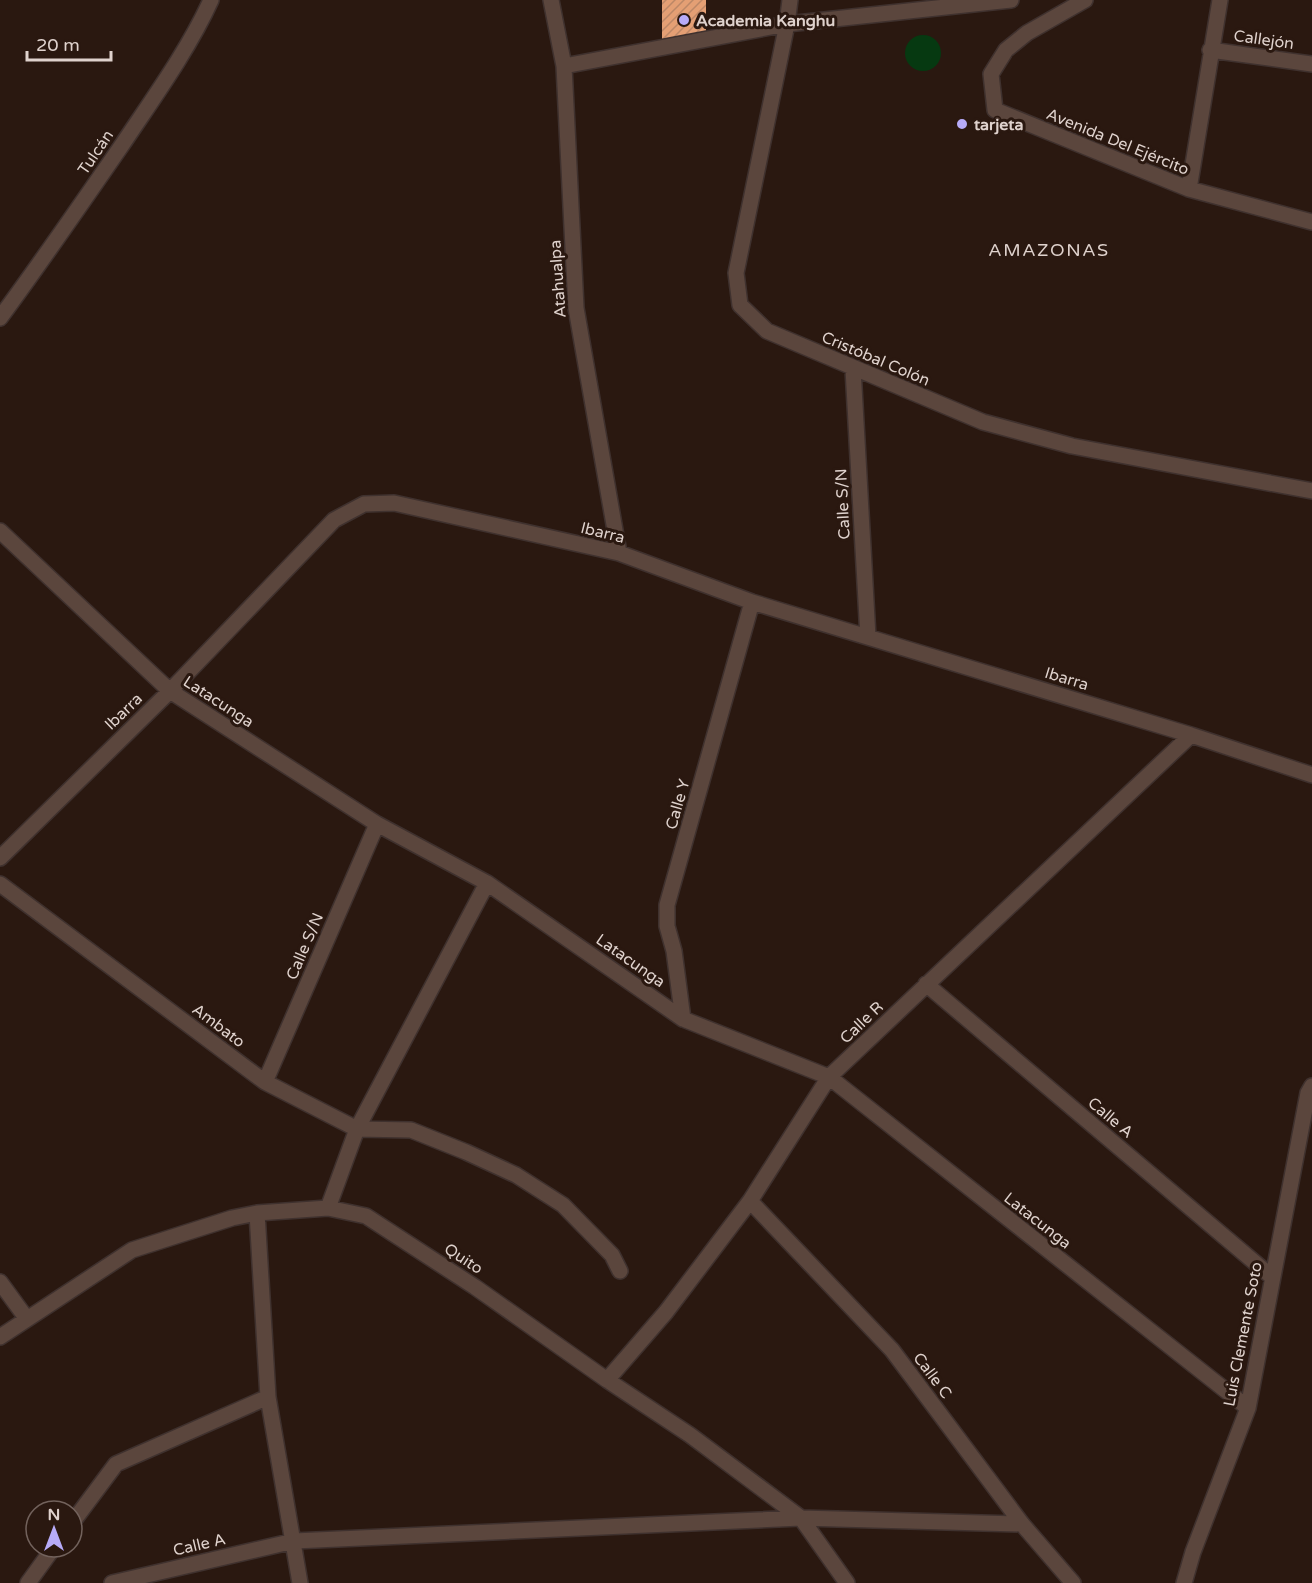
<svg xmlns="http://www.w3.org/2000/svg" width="1312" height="1583" viewBox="0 0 1312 1583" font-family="'Varela Round',sans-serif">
<defs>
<pattern id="building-hatch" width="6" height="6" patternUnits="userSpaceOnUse" patternTransform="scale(1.5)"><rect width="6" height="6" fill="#e49f74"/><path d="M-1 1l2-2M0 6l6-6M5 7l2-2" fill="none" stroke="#bc8766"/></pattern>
</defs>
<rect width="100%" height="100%" fill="#2a1810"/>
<!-- park -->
<path fill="#063911" d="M905 53a18 18 0 1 1 36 0a18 18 0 1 1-36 0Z"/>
<!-- building -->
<path fill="url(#building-hatch)" d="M 662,0 L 706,0 L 706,39 L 662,47 Z"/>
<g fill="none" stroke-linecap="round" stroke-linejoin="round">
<!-- street casing -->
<g stroke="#3f312e" stroke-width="18">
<path id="street" d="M 551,0 L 564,66 L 576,308 L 619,553
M 790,0 L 787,24 L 736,273 L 740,305 L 767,331 L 983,422 L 1072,446 L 1312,491
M 1085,0 L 1027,33 L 1006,50 L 991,74 L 995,110 L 1189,189 L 1312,222
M 1210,50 L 1312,64
M 564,66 L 787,24 L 1011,0
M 1189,189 L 1220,0
M 0,318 C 42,261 82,203 122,145 C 152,100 189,49 211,0
M 853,369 L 868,637
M 0,531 L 170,691 L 377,824 L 487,883 L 683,1019 L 829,1077 L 1248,1408
M 0,858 L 170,691 L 334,520 L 364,504 L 394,503 L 619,553 L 752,602 L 1191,735 L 1312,775
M 487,883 L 357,1129 L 411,1130 L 466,1152 L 516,1175 L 563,1205 L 612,1255 L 620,1271
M 0,884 L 265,1082 L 357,1129 L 328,1208
M 926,984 L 1272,1277
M 683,1019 L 674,951 L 667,926 L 667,905 L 752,602
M 265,1082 L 377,824
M 750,1201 L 892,1350 L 1022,1524 L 1073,1583
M 0,1282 L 27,1319
M 0,1337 L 132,1250 L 232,1218 L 257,1213 L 328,1208 L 366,1216 L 475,1287 L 607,1380 L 690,1435 L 801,1518 L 847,1583
M 607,1380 L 666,1312 L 750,1201 L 829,1077 L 1191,735
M 268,1397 L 300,1583
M 72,1523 L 116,1464 L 268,1397 L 257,1213
M 28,1583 L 54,1547
M 112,1583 L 294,1541 L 801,1518 L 1022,1524
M 1184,1583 L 1193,1552 L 1248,1408 L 1308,1093 L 1312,1086"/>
</g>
<!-- street -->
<use href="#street" stroke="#5b463d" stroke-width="15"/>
</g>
<!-- markers -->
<g fill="#b7abf8" stroke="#2a1810" stroke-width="2">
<circle cx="684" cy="20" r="6"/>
<circle cx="962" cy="124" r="6"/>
</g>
<g text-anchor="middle" stroke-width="6" stroke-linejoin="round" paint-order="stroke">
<!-- poi labels -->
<g font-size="16" font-weight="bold" fill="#dfd2cd" stroke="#2a1810" text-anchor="start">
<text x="696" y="26">Academia Kanghu</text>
<text x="974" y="130">tarjeta</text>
</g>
<!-- street labels -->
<g font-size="16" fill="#dfd2cd" stroke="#2a1810">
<text transform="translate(1264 39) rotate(8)" y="6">Callejón</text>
<text transform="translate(1118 141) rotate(22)" y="6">Avenida Del Ejército</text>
<text transform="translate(95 152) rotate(-56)" y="6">Tulcán</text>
<text transform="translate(557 279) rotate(-94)" y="6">Atahualpa</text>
<text transform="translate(876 358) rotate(23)" y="6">Cristóbal Colón</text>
<text transform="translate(842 504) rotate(-93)" y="6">Calle S/N</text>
<text transform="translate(603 532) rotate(14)" y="6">Ibarra</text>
<text transform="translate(1067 678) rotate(17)" y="6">Ibarra</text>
<text transform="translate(219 701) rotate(33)" y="6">Latacunga</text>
<text transform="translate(123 711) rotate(-44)" y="6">Ibarra</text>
<text transform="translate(677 804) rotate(-74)" y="6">Calle Y</text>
<text transform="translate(304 946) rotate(-67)" y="6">Calle S/N</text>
<text transform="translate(631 960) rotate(35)" y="6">Latacunga</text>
<text transform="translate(861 1022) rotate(-44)" y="6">Calle R</text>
<text transform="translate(219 1025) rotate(37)" y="6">Ambato</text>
<text transform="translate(1111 1117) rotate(40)" y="6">Calle A</text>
<text transform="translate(1038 1220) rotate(38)" y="6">Latacunga</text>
<text transform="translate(464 1258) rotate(33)" y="6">Quito</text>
<text transform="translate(1242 1334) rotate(-79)" y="6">Luis Clemente Soto</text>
<text transform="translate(933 1375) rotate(53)" y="6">Calle C</text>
<text transform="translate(199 1544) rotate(-13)" y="6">Calle A</text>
</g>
<!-- neighbourhood labels -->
<g font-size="18" letter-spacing="1.5" fill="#dfd2cd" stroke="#2a1810">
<text x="1049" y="256">AMAZONAS</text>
</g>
</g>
<!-- north arrow -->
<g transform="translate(54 1529)"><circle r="28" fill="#2a1810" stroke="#72625c" stroke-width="1.5"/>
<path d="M0-4.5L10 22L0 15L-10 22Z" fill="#b7abf8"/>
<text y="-9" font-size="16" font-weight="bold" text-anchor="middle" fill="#dfd2cd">N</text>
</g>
<!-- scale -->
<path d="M27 51v9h84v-9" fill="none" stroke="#dfd2cd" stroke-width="3"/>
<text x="36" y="51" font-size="18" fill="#dfd2cd" stroke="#2a1810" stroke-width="4.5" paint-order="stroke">20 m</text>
</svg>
